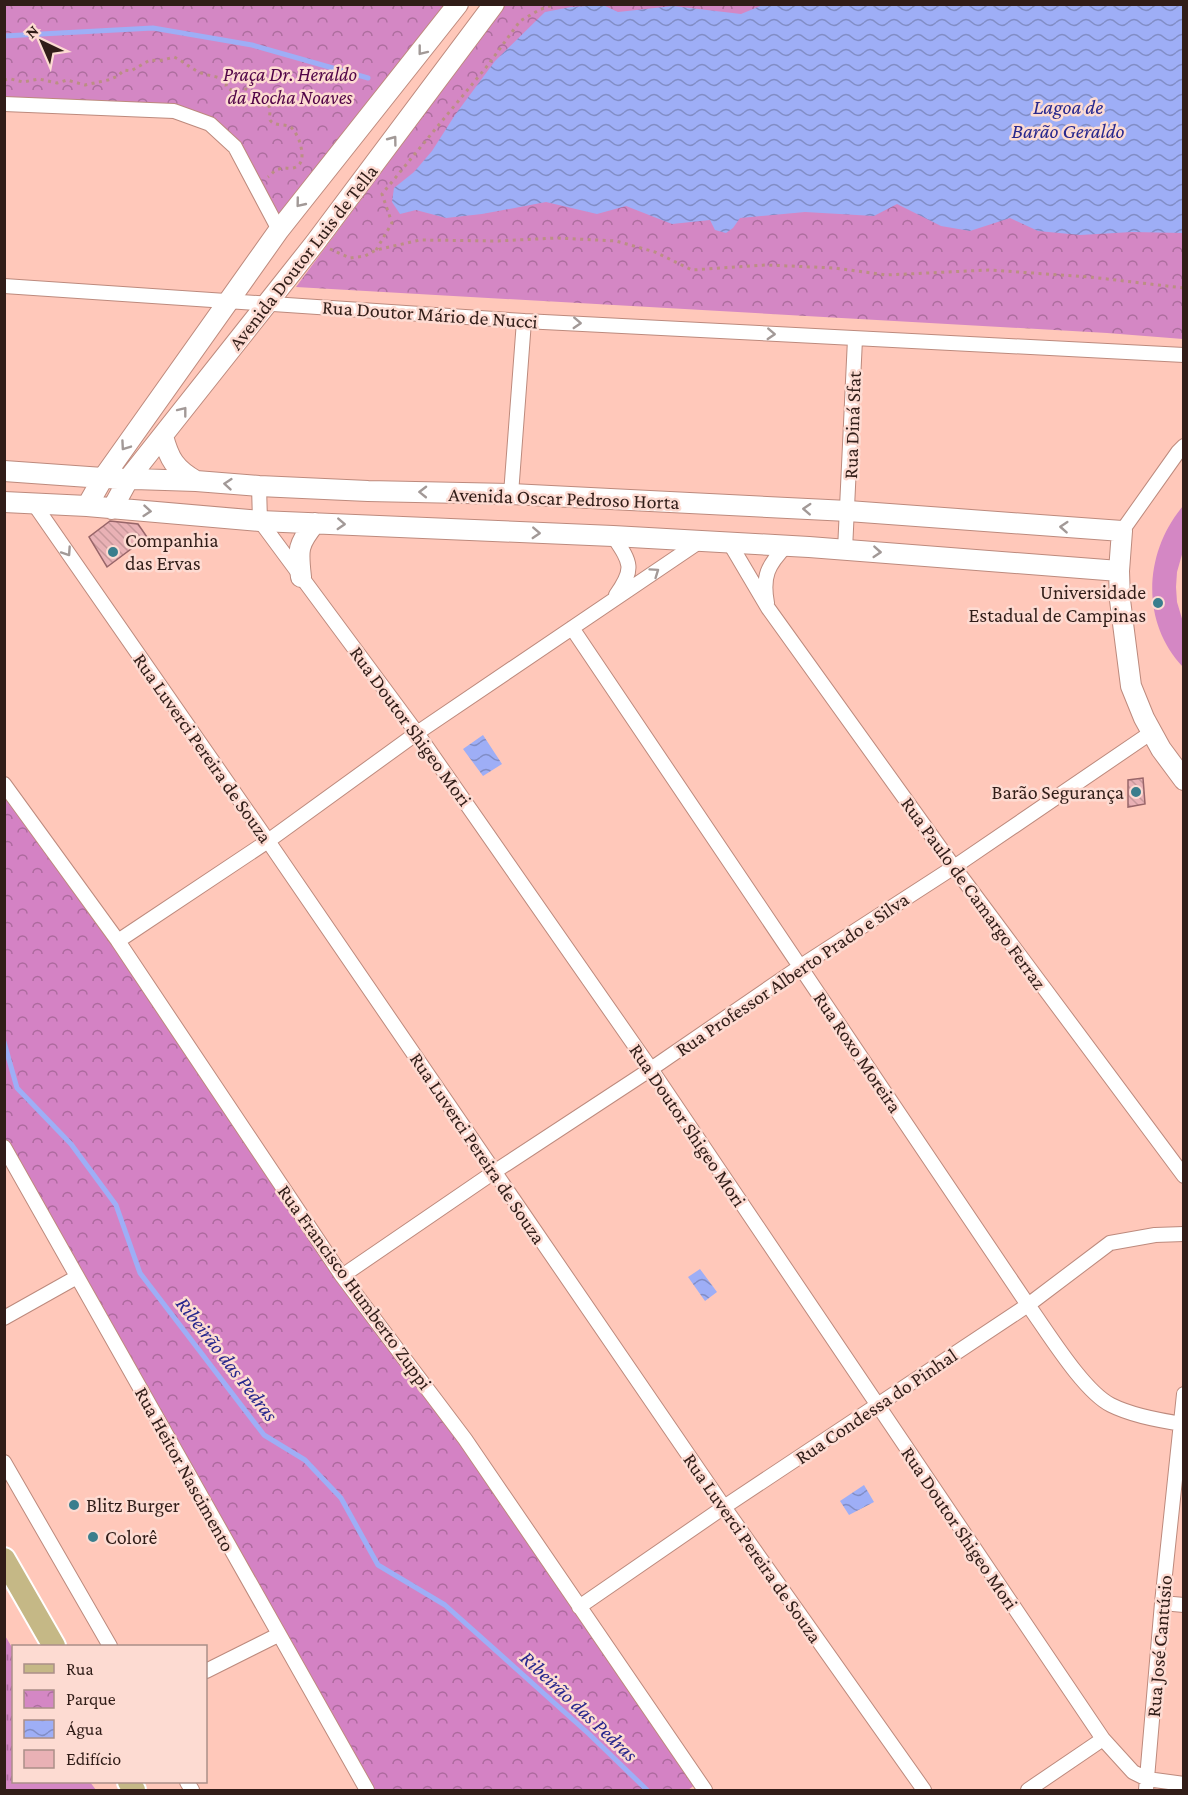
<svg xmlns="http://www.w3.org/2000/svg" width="1188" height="1795" viewBox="0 0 1188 1795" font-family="'Crimson Pro',serif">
<defs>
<pattern id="grass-tufts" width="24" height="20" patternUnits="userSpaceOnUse" patternTransform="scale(1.5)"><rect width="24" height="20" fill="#d487c4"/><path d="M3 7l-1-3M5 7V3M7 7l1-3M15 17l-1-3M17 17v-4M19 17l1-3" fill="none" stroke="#ad6e9e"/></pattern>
<pattern id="forest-crowns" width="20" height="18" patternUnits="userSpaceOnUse" patternTransform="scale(1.5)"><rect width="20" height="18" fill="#d482c4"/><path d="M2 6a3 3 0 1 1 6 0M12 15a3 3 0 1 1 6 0" fill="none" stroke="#ad6a9e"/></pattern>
<pattern id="park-crowns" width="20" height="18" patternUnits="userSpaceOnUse" patternTransform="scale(1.5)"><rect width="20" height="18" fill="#d487c4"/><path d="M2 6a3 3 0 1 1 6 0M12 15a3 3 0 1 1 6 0" fill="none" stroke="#ad6e9e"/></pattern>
<pattern id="water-waves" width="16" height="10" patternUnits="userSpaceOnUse" patternTransform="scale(1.5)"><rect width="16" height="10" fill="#9eaef6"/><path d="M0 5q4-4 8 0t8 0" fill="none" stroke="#818dc6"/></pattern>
<pattern id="building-back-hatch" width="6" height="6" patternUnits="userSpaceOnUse" patternTransform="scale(1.5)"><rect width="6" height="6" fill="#e9b1b5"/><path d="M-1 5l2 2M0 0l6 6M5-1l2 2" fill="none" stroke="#c8989b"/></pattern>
</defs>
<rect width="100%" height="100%" fill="#ffc8ba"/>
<!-- grass -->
<path fill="url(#grass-tufts)" d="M 4,1634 L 13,1649 L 14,1782 L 90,1782 L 96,1790 L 5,1790 Z"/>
<!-- forest -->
<path fill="url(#forest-crowns)" d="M 4,784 L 699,1782 L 688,1790 L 367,1790 L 5,1147 Z"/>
<!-- park -->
<path fill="url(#park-crowns)" d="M 5,5 L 455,5 L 279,230 L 235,147 L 174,111 L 5,104 Z
M 505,5 L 1183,5 L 1183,339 L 1107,333 L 296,287 Z"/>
<!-- pitch -->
<path fill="#d487c4" d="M 1183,506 L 1183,551 L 1177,572 L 1176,587 L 1177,602 L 1183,622 L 1183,667 C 1140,622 1144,552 1183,506 Z"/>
<!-- water -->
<path fill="url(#water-waves)" d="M 765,4 L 1183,5 L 1183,233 L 1132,232 L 1080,235 L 1038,231 L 1010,218 L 970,231 L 941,226 L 897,204 L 874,216 L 805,212 L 740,218 L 733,228 L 726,233 L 715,230 L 710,220 L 672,224 L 626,206 L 597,214 L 546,202 L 482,214 L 446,218 L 416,210 L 400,214 L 392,202 L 394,188 L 414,172 L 432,151 L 455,115 L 495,61 L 545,12 L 571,7 L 603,5 L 618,12 L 673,6 L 741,14 Z
M 483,735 L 502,764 L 483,776 L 463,749 Z
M 700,1269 L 717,1292 L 705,1301 L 688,1277 Z
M 864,1485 L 874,1502 L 849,1515 L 840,1501 Z"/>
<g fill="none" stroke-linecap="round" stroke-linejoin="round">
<!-- stream -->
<path stroke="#9eaef6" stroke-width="5" d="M 4,36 L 153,28 L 252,45 L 368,78
M 4,1042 L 17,1088 L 71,1144 L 116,1205 L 140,1273 L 264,1435 L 305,1460 L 341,1498 L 378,1565 L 445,1605 L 589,1734 L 647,1790"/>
</g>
<!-- building -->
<path fill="url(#building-back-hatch)" stroke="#986569" stroke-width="1.5" d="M 110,521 L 138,524 L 147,537 L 107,567 L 89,537 Z
M 1143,778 L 1145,804 L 1128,807 L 1128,780 Z"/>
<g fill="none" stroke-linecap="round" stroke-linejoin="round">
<!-- minor casing -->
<g stroke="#bd8a7d" stroke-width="16">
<path id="minor" d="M 4,104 L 174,111 L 210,124 L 235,147 L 279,230
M 4,286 L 524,321 L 1184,355
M 259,486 L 260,521 L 417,733 L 651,1069 L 1103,1739 L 1133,1772 L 1147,1779 L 1184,1784
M 511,494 L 524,321
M 34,504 L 268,841 L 724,1507 L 924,1790
M 1122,531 L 1178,452 L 1184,446
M 613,536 C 631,563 635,568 616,595
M 729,542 L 768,608 L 954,867 L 1184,1176
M 845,550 L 855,339
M 767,603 C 762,576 768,565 786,546
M 572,628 L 1028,1305 C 1047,1331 1083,1391 1111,1405 C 1131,1415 1162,1421 1184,1424
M 4,784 L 118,941 L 342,1276 L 465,1439 L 705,1790
M 118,941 L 268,841 L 417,733 L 702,540
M 4,1147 L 367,1790
M 342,1276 L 494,1172 L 651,1069 L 801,966 L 954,867 L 1152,732
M 4,1318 L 77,1277
M 4,1462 L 110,1646
M 1162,1603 L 1184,1605
M 579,1607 L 724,1507 L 1028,1305 L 1110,1243 L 1155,1235 L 1184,1234
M 206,1671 L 278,1635
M 187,1782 L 192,1790
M 1028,1790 L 1103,1739
M 1146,1790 L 1162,1603 L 1184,1394"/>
</g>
<!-- secondary casing -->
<g stroke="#bd8a7d" stroke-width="22">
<path id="secondary" d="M 163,436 C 169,459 175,469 196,481
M 4,471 L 103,478 L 196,481 L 259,486 L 368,491 L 511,494 L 848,511 L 1122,531 L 1119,571 L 1120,600 L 1131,686 L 1144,718 L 1161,749 L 1184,780
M 4,502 L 87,506 L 260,521 L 613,536 L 809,547 L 1119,571
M 87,506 L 103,478 L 279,230 L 458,4
M 112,509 L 129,478 L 315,243 L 494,4
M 301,577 C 298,550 297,545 315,523"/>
</g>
<!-- primary casing -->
<g stroke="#fff" stroke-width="26">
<path id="primary" d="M 4,1559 L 54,1646
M 129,1782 L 134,1790"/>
</g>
<!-- path -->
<path stroke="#bb8f84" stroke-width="3" stroke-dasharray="3 4.5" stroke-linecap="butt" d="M 4,80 L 11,79 L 23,82 L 39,79 L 57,83 L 67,80 L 85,85 L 108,80 L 118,76 L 124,70 L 131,71 L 150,60 L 159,61 L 174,57 C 183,61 190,68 199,72 C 209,77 218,75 227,82 L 226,86 C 233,95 240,85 252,91 C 260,96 269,100 270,111 C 270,114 269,117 270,120 C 274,126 282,124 288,126 C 294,128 296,134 299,140 C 302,149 306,165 293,168 C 288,169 284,167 279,169 C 274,170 272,174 268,177
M 330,249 L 350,258 L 365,256 L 376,250 L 420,240 L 498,241 L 556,238 L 616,241 L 655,252 L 692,270 L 766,265 L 835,268 L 886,275 L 989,270 L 1090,277 L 1184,288
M 376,250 L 392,223 L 382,194 L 488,65 L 520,21 L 539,10 L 555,4"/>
<!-- minor -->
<use href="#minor" stroke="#fff" stroke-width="14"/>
<!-- secondary -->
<use href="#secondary" stroke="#fff" stroke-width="20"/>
<!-- primary -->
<use href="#primary" stroke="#c5b886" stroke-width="22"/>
</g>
<!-- one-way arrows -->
<defs><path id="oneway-chevron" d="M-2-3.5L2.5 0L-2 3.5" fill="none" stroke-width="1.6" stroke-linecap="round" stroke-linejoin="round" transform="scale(1.5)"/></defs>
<g stroke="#a29997">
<use href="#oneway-chevron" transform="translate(422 51) rotate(128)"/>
<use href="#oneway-chevron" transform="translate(393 140) rotate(-53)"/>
<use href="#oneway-chevron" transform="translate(300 203) rotate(129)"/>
<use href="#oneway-chevron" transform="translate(577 323) rotate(3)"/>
<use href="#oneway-chevron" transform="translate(771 334) rotate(3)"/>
<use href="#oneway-chevron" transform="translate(183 411) rotate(-52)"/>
<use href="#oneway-chevron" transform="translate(125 446) rotate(125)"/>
<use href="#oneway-chevron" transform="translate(228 484) rotate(-175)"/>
<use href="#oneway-chevron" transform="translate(423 492) rotate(-179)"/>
<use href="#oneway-chevron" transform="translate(807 509) rotate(-177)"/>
<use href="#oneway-chevron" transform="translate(147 511) rotate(5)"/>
<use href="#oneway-chevron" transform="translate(341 524) rotate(3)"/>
<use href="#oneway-chevron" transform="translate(1064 527) rotate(-176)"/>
<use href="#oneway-chevron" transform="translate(536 533) rotate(3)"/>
<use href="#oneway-chevron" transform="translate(67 552) rotate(56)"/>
<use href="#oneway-chevron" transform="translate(877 552) rotate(4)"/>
<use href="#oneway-chevron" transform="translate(655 572) rotate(-35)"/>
</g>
<!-- markers -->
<g fill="#3a7e8d" stroke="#fddbd2" stroke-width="2">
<circle cx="113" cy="552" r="6"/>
<circle cx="1158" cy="603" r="6"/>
<circle cx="1136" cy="792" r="6"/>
<circle cx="74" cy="1505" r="6"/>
<circle cx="93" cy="1537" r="6"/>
</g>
<g text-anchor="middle" stroke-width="5" stroke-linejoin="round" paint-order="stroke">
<!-- park labels -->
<g font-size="20" font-style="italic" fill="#510447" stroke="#fddbd2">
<text x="290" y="81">Praça Dr. Heraldo<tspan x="290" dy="23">da Rocha Noaves</tspan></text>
</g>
<!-- street labels -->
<g font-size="20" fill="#311d18" stroke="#fddbd2">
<text transform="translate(303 257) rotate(-52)" y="7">Avenida Doutor Luis de Tella</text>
<text transform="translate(430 314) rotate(4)" y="7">Rua Doutor Mário de Nucci</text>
<text transform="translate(852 425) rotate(-88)" y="7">Rua Diná Sfat</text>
<text transform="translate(564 498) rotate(2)" y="7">Avenida Oscar Pedroso Horta</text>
<text transform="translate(411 726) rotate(54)" y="7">Rua Doutor Shigeo Mori</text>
<text transform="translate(203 748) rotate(55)" y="7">Rua Luverci Pereira de Souza</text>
<text transform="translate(974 893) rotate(54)" y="7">Rua Paulo de Camargo Ferraz</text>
<text transform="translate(792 974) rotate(-34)" y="7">Rua Professor Alberto Prado e Silva</text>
<text transform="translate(858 1052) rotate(56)" y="7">Rua Roxo Moreira</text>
<text transform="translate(688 1125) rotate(56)" y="7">Rua Doutor Shigeo Mori</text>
<text transform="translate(478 1148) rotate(56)" y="7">Rua Luverci Pereira de Souza</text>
<text transform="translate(355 1287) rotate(54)" y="7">Rua Francisco Humberto Zuppi</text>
<text transform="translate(876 1406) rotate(-34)" y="7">Rua Condessa do Pinhal</text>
<text transform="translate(185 1469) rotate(61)" y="7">Rua Heitor Nascimento</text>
<text transform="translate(960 1528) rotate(56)" y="7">Rua Doutor Shigeo Mori</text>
<text transform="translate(753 1548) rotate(55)" y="7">Rua Luverci Pereira de Souza</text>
<text transform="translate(1159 1646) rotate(-85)" y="7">Rua José Cantúsio</text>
</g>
<!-- poi labels -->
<g font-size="20" fill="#311d18" stroke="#fddbd2" text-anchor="start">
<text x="125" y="547">Companhia<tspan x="125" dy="23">das Ervas</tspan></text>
<text x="1146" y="599" text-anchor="end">Universidade<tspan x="1146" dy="23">Estadual de Campinas</tspan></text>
<text x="1124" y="799" text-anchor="end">Barão Segurança</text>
<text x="86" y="1512">Blitz Burger</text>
<text x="105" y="1544">Colorê</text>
</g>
<!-- water labels -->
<g font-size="21" font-style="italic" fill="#28288d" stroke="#fddbd2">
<text x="1068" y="114">Lagoa de<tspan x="1068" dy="24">Barão Geraldo</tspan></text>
<text transform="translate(227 1359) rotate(52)" y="7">Ribeirão das Pedras</text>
<text transform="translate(579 1706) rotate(43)" y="7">Ribeirão das Pedras</text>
</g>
</g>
<!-- border -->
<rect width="1188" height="1795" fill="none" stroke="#311d18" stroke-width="12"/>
<!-- legend -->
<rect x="12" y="1645" width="195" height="138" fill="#fddbd2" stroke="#ab8f88" stroke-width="1.5"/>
<rect x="24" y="1664" width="30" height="9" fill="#c5b886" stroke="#ab8f88" stroke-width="1.5"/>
<text x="66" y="1675" font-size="18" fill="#311d18">Rua</text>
<rect x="24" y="1690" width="30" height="18" fill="url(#park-crowns)" stroke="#ab8f88" stroke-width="1.5"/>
<text x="66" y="1705" font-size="18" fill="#311d18">Parque</text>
<rect x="24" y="1720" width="30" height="18" fill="url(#water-waves)" stroke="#ab8f88" stroke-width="1.5"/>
<text x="66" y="1735" font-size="18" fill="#311d18">Água</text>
<rect x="24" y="1750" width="30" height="18" fill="#e9b1b5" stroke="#ab8f88" stroke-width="1.5"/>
<text x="66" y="1765" font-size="18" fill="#311d18">Edifício</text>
<!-- north arrow -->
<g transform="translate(42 42) rotate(316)" stroke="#fddbd2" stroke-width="4.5" paint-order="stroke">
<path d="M0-4.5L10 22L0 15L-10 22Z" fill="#311d18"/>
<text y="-9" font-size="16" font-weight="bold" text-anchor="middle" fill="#311d18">N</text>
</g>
</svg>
